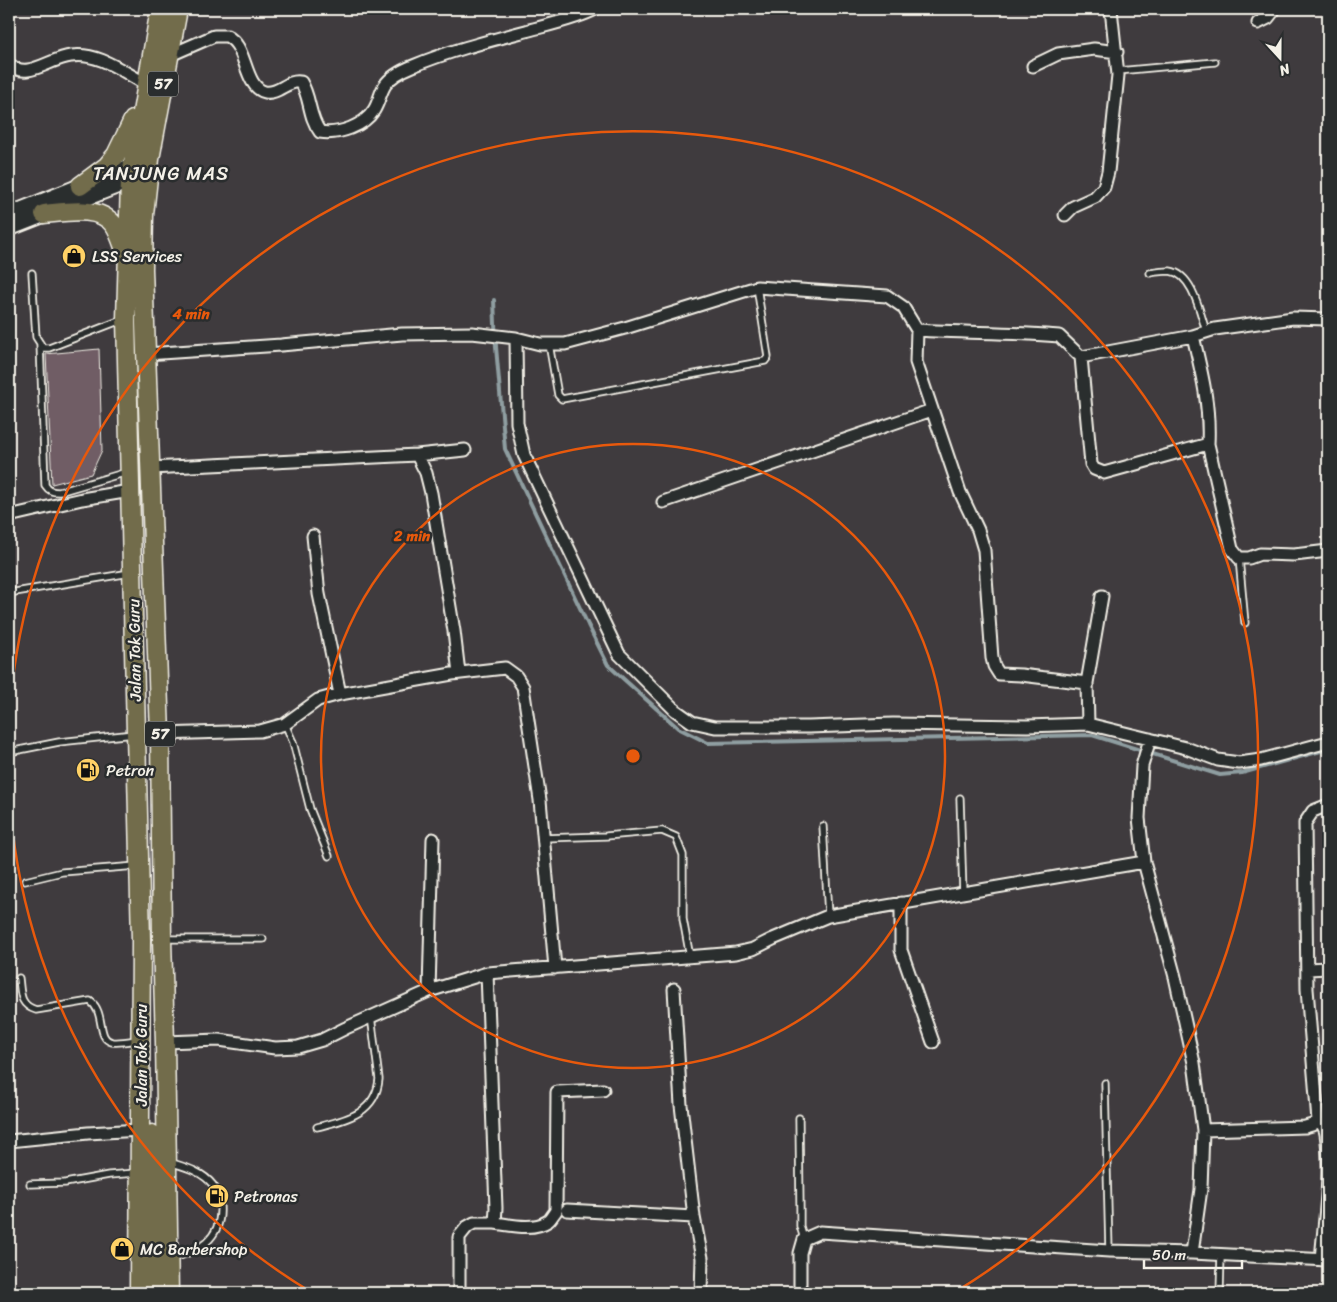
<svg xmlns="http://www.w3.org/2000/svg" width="1337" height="1302" viewBox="0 0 1337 1302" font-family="Sriracha,sans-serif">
<rect width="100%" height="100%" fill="#3f3b3e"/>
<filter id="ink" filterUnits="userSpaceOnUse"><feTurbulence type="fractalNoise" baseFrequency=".02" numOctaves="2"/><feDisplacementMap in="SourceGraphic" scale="10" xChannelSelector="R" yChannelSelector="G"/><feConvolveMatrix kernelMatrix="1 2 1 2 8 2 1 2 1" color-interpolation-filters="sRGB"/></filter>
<g filter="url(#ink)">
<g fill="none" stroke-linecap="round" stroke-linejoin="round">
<!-- stream -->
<path stroke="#8f9ea1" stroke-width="4" d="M 494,300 L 496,347 L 505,449 L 588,625 L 608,665 L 678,728 L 708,743 L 1092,735 L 1220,775 L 1242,773 L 1328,749"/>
</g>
<!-- building -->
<path fill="#6f5d65" stroke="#f4f1e8" d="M 99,349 L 102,450 L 91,474 L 52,484 L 46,354 Z"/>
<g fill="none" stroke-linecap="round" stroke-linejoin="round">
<!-- service casing -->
<g stroke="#f4f1e8" stroke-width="9">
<path id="service" d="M 1118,71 L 1215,62
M 32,273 L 36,337 L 43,348 L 49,348 L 124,319
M 1150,273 C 1156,272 1164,271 1170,271 C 1193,274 1200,313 1206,331
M 40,343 L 45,485 C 49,491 52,492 59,492 L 127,472
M 549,344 L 558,395 L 562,399 L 765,361 L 768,357 L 757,287
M 1239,558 L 1245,623
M 9,593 L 130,573
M 285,724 L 293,742 L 310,809 L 329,856
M 9,752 L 59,742 L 134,734
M 960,798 L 963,894
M 823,826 L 828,916
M 543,838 L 606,836 L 662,831 L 676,837 L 683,855 L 683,919 L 690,957
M 25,881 L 62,872 L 137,866
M 164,939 L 263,939
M 19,978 C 21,993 19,1005 36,1010 L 90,1001 C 106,1012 96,1039 112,1042 C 120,1043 130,1041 137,1040
M 1105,1083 L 1109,1251
M 799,1118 L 800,1208 L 800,1226 L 804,1239
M 317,1127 C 345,1120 376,1114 379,1079 L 371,1016
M 169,1162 C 185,1167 202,1171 213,1185 C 218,1191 220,1200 220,1207 C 222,1238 198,1253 171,1258
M 30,1184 L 65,1183 L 109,1175 L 137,1173
M 1220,1293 L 1221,1254"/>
</g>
<!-- minor casing -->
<g stroke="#f4f1e8" stroke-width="15">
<path id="minor" d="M 1258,23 L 1268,18 L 1275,9
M 168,56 L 214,36 L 227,36 C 230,38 234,41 236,44 C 246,56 247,88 265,92 C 278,95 288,79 301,82 C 311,98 308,116 320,132 C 339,135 364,126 374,110 C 379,102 380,93 385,85 C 391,76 403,70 413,66 C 449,51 488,41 526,31 C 544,26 580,18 595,9
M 9,64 C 27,81 50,58 71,56 C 99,52 123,72 146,84
M 1033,66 L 1058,54 L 1094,49 L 1117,52
M 1065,215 L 1073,207 L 1095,197 L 1104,187 L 1108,172 L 1118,75 L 1111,9
M 917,330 C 965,333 1012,332 1059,336 L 1081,357 L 1091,464 L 1094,469 L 1104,473 L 1208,444 C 1210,405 1202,374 1193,336 L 1215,329 L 1293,318 L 1328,319
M 516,338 L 517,423 L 524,455 L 619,654 L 675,710 L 692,722 L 715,727 L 809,727 L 893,724 L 1027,726 L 1088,724 L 1186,748 L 1218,760 L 1239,763 L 1261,760 L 1328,742
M 146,354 L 281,345 L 402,334 L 472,333 L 516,338 L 540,344 L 565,344 L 625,328 L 757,287 L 887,296 L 903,307 L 917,330 L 916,362 L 960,492 L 978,530 L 984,550 L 992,658 L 994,666 L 999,674 L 1021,675 L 1087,683
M 1081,357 L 1193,336
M 1208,444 L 1232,549 L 1239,558 L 1249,558 L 1260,554 L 1294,555 L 1328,551
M 417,455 L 426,473 L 431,493 L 454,631 L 459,673
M 150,468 L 417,455 L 465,450
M 663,502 L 932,410
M 9,516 L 82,499 L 130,491
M 313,536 L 319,594 L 340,694
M 1088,724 L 1087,683 L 1102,596
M 160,734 L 260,731 L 285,724 L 318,700 L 340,694 L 452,674 L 505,668 L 516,676 L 523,687 L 540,800 L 555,968
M 1150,739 L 1142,766 L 1139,818 L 1144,862 L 1175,977 L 1194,1063 L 1203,1130 L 1201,1189 L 1192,1253
M 901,903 L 901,950 L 933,1042
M 1308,969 L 1328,968
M 674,989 L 681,1105 L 694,1217 L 702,1258 L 701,1293
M 429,991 L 433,839
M 165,1042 L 219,1040 L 275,1048 L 298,1047 L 322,1040 L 346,1028 L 429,991 L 487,973 L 736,953 L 753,949 L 773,939 L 828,916 L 1144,862
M 1203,1130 L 1305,1127 L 1312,1125 L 1318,1121
M 9,1141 L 88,1133 L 140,1130
M 567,1210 L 694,1217
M 495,1223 C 511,1225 533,1231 548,1221 C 551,1219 553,1214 556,1211 L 557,1092 L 603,1090
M 1321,1260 C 1324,1222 1332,1171 1326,1134 C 1325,1128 1323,1124 1318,1121 L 1307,989 L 1305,823 L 1313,811 L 1328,805
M 459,1293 L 459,1237 L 467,1227 L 474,1223 L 495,1223 L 496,1208 L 487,973
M 800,1293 L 800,1253 L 804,1239 L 820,1232 L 1109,1251 L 1192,1253 L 1328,1260"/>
</g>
<!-- secondary casing -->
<g stroke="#f4f1e8" stroke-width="19">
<path id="secondary" d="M 9,215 L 142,162
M 9,228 L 139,177"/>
</g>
<!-- primary casing -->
<g stroke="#f4f1e8" stroke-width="21">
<path id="primary" d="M 80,186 L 107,166 L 116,155 L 133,120
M 44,214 C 66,212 99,205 114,225 C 119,232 122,242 125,250
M 152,1134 L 152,1293
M 139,1293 L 141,940 L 126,319 L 130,181 L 160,9
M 169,1293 L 165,1042 L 162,939 L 160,734 L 143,269 L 144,215 L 150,159 L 178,9"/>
</g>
<!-- service -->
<use href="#service" stroke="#2a2d2e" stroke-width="5.5"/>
<!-- minor -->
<use href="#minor" stroke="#2a2d2e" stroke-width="11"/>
<!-- secondary -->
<use href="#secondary" stroke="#2a2d2e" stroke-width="15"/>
<!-- primary -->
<use href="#primary" stroke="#726c4b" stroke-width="18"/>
</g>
</g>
<!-- distance rings -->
<g fill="none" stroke="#e8590c" stroke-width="2.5">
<circle cx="633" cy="756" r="312"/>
<path d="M311 1292A625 625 0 0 1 9 789M9 723A625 625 0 1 1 955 1292"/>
</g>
<!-- icons -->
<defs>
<g id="shop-disc" transform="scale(1.25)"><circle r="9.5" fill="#ffd166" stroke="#2a2d2e"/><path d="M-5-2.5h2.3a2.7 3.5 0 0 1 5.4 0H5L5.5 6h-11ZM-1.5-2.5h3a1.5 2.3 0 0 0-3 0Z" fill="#111"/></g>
<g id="fuel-disc" transform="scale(1.25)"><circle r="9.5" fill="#ffd166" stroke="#2a2d2e"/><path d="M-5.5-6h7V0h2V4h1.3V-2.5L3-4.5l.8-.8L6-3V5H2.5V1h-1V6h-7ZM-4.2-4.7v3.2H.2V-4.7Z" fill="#111"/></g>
</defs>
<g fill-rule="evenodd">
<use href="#shop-disc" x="74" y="256"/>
<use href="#fuel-disc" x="88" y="770"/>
<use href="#fuel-disc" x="217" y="1196"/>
<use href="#shop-disc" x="122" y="1249"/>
</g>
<g text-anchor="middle" stroke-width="5" stroke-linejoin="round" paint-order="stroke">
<!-- shield labels -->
<g fill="#2a2d2e" stroke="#b7b6b0" stroke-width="1">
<rect x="148" y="71.5" width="30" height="25" rx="4"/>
<rect x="145" y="721.5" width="30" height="25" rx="4"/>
</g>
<g font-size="15" font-weight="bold" fill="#f4f1e8">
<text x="163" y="89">57</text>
<text x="160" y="739">57</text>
</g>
<!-- poi labels -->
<g font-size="16" fill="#f4f1e8" stroke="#2a2d2e" text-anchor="start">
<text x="92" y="262">LSS Services</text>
<text x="106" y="776">Petron</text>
<text x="234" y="1202">Petronas</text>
<text x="140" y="1255">MC Barbershop</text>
</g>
<!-- street labels -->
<g font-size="16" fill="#f4f1e8" stroke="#2a2d2e">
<text transform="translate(134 650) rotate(-91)" y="6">Jalan Tok Guru</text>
<text transform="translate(141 1055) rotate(-90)" y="6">Jalan Tok Guru</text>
</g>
<!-- quarter labels -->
<g font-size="19" letter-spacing="1" fill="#f4f1e8" stroke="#2a2d2e">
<text x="161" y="180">TANJUNG MAS</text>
</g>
</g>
<circle cx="633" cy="756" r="8" fill="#e8590c" stroke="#2a2d2e" stroke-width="2.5"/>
<g font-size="15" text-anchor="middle" font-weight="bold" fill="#e8590c" stroke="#2a2d2e" stroke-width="5" stroke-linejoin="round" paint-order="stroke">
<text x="191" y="319">4 min</text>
<text x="412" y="541">2 min</text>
</g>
<!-- margin -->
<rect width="1337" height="1302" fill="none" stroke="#2a2d2e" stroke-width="30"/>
<rect x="15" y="15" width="1307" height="1272" fill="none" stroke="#f4f1e8" stroke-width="2" filter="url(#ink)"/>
<!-- north arrow -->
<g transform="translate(1280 58) rotate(159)" stroke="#2a2d2e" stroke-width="4" paint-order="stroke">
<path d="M0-4L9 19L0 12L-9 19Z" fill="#f4f1e8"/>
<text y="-8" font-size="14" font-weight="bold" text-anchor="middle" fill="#f4f1e8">N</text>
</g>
<!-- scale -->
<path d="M1144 1260v8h98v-8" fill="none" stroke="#f4f1e8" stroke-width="2.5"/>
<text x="1152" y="1260" font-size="15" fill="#f4f1e8" stroke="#2a2d2e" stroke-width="4" paint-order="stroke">50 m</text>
</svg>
